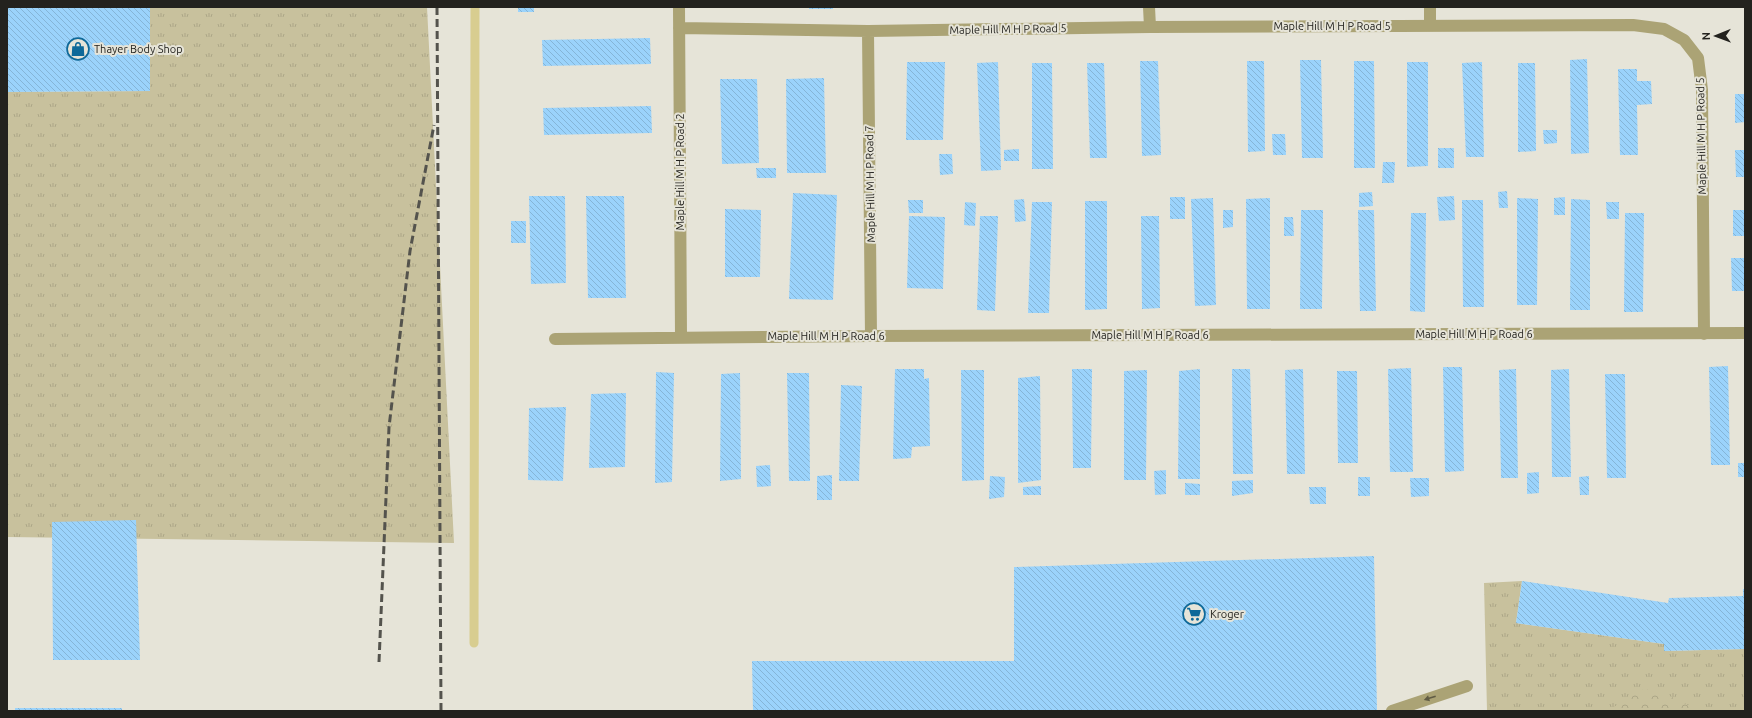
<svg xmlns="http://www.w3.org/2000/svg" width="1752" height="718" viewBox="0 0 1752 718" font-family="Ubuntu,sans-serif">
<defs>
<pattern id="grass-tufts" width="24" height="20" patternUnits="userSpaceOnUse"><rect width="24" height="20" fill="#c8c19d"/><path d="M3 7l-1-3M5 7V3M7 7l1-3M15 17l-1-3M17 17v-4M19 17l1-3" fill="none" stroke="#aca687"/></pattern>
<pattern id="forest-crowns" width="20" height="18" patternUnits="userSpaceOnUse"><rect width="20" height="18" fill="#c8c19d"/><path d="M2 6a3 3 0 1 1 6 0M12 15a3 3 0 1 1 6 0" fill="none" stroke="#aca687"/></pattern>
<pattern id="building-back-hatch" width="6" height="6" patternUnits="userSpaceOnUse"><rect width="6" height="6" fill="#9bd3fb"/><path d="M-1 5l2 2M0 0l6 6M5-1l2 2" fill="none" stroke="#85b5d7"/></pattern>
</defs>
<rect width="100%" height="100%" fill="#e6e4d8"/>
<!-- grass -->
<path fill="url(#grass-tufts)" d="M 150,7 L 427,7 L 454,543 L 7,537 L 7,92 L 150,91 Z
M 1522,581 L 1516,623 L 1664,644 L 1664,651 L 1744,649 L 1745,642 L 1745,711 L 1487,711 L 1484,583 Z"/>
<!-- forest -->
<path fill="url(#forest-crowns)" d="M 1644,689 C 1663,693 1680,698 1696,711 L 1607,711 Z"/>
<g fill="none" stroke-linecap="round" stroke-linejoin="round">
<!-- stream -->
<path stroke="#d8cd90" stroke-width="9" d="M 474,643 L 475,7"/>
</g>
<!-- building -->
<path fill="url(#building-back-hatch)" d="M 7,7 L 150,7 L 150,91 L 7,92 Z
M 518,7 L 534,7 L 534,12 L 518,12 Z
M 809,7 L 833,7 L 833,9 L 809,9 Z
M 650,38 L 651,64 L 543,66 L 542,40 Z
M 1587,59 L 1589,153 L 1571,154 L 1570,60 Z
M 1300,60 L 1321,60 L 1323,158 L 1302,158 Z
M 1140,61 L 1158,61 L 1161,155 L 1142,156 Z
M 1247,61 L 1264,61 L 1265,151 L 1248,152 Z
M 1354,61 L 1374,61 L 1375,168 L 1354,168 Z
M 907,62 L 945,62 L 943,140 L 906,140 Z
M 998,62 L 1001,170 L 981,171 L 977,63 Z
M 1407,62 L 1428,62 L 1428,166 L 1407,167 Z
M 1482,62 L 1484,157 L 1466,157 L 1462,63 Z
M 1032,63 L 1052,63 L 1053,169 L 1032,169 Z
M 1087,63 L 1104,63 L 1107,158 L 1090,158 Z
M 1518,63 L 1535,63 L 1536,151 L 1518,152 Z
M 1618,69 L 1637,69 L 1637,81 L 1651,81 L 1652,104 L 1637,105 L 1638,155 L 1620,155 Z
M 824,78 L 826,173 L 787,173 L 786,79 Z
M 720,79 L 757,79 L 759,163 L 722,164 Z
M 1735,94 L 1745,94 L 1745,122 L 1735,123 Z
M 651,106 L 652,133 L 544,135 L 543,108 Z
M 1543,130 L 1557,130 L 1557,143 L 1544,144 Z
M 1272,134 L 1285,134 L 1286,155 L 1273,155 Z
M 1438,148 L 1454,148 L 1454,168 L 1438,168 Z
M 1019,149 L 1019,161 L 1004,161 L 1004,150 Z
M 1735,150 L 1745,150 L 1745,177 L 1736,177 Z
M 939,154 L 952,154 L 953,174 L 940,175 Z
M 1383,162 L 1395,162 L 1394,183 L 1382,183 Z
M 756,168 L 776,168 L 776,178 L 757,178 Z
M 1507,191 L 1508,208 L 1499,208 L 1498,192 Z
M 1372,192 L 1373,206 L 1359,207 L 1359,193 Z
M 793,193 L 837,195 L 833,300 L 789,299 Z
M 529,196 L 565,196 L 566,283 L 531,284 Z
M 586,196 L 624,196 L 626,298 L 588,298 Z
M 1454,196 L 1455,220 L 1439,221 L 1437,197 Z
M 1170,197 L 1185,197 L 1185,219 L 1170,219 Z
M 1565,197 L 1565,215 L 1554,215 L 1554,198 Z
M 1213,198 L 1216,305 L 1195,306 L 1191,199 Z
M 1270,198 L 1270,309 L 1247,309 L 1246,199 Z
M 1517,198 L 1538,199 L 1537,305 L 1517,305 Z
M 1024,199 L 1026,221 L 1015,222 L 1014,200 Z
M 1571,199 L 1590,200 L 1590,310 L 1570,310 Z
M 908,200 L 923,200 L 923,213 L 909,213 Z
M 1462,200 L 1483,200 L 1484,307 L 1463,307 Z
M 1085,201 L 1107,201 L 1107,309 L 1085,310 Z
M 965,202 L 976,203 L 975,226 L 964,225 Z
M 1032,202 L 1052,202 L 1049,313 L 1028,313 Z
M 1606,202 L 1619,202 L 1619,219 L 1607,219 Z
M 725,209 L 761,210 L 760,277 L 725,277 Z
M 1223,210 L 1233,210 L 1233,227 L 1223,228 Z
M 1301,210 L 1323,210 L 1322,309 L 1300,309 Z
M 1358,210 L 1374,210 L 1376,311 L 1360,311 Z
M 1733,210 L 1745,210 L 1745,236 L 1733,236 Z
M 1411,213 L 1426,213 L 1425,312 L 1410,311 Z
M 1625,213 L 1644,213 L 1643,312 L 1624,312 Z
M 909,216 L 945,217 L 943,289 L 907,288 Z
M 980,216 L 998,216 L 995,311 L 977,310 Z
M 1141,216 L 1159,216 L 1160,308 L 1142,309 Z
M 1284,217 L 1293,217 L 1294,236 L 1284,236 Z
M 511,221 L 526,221 L 526,243 L 511,243 Z
M 1731,258 L 1745,258 L 1745,291 L 1732,291 Z
M 1728,366 L 1730,465 L 1711,465 L 1709,367 Z
M 1443,367 L 1462,367 L 1464,471 L 1445,472 Z
M 1411,368 L 1413,472 L 1390,472 L 1388,369 Z
M 895,369 L 924,369 L 924,379 L 929,378 L 930,446 L 912,447 L 911,458 L 893,459 Z
M 1072,369 L 1092,369 L 1091,468 L 1073,468 Z
M 1200,369 L 1200,479 L 1178,479 L 1179,371 Z
M 1232,369 L 1250,369 L 1253,474 L 1233,474 Z
M 1303,369 L 1305,474 L 1287,474 L 1285,370 Z
M 1516,369 L 1518,478 L 1501,478 L 1499,370 Z
M 1569,369 L 1571,477 L 1552,477 L 1551,370 Z
M 961,370 L 984,370 L 984,480 L 962,481 Z
M 1147,370 L 1146,480 L 1124,480 L 1124,371 Z
M 1337,371 L 1357,371 L 1358,463 L 1338,463 Z
M 656,372 L 674,373 L 672,482 L 655,483 Z
M 740,373 L 741,479 L 720,481 L 721,374 Z
M 787,373 L 809,373 L 810,481 L 789,481 Z
M 1605,374 L 1625,374 L 1626,478 L 1607,478 Z
M 1040,376 L 1041,480 L 1018,483 L 1018,378 Z
M 841,385 L 862,386 L 859,481 L 839,481 Z
M 626,393 L 625,467 L 589,468 L 591,394 Z
M 566,407 L 563,481 L 528,480 L 529,408 Z
M 1738,463 L 1745,463 L 1745,477 L 1738,477 Z
M 770,465 L 771,486 L 757,487 L 756,466 Z
M 1166,470 L 1166,494 L 1155,495 L 1154,471 Z
M 1539,472 L 1539,493 L 1527,494 L 1527,473 Z
M 832,475 L 832,500 L 817,500 L 817,476 Z
M 990,476 L 1005,477 L 1004,497 L 989,499 Z
M 1589,476 L 1589,495 L 1580,495 L 1579,477 Z
M 1358,477 L 1370,477 L 1370,496 L 1358,496 Z
M 1410,478 L 1429,478 L 1429,496 L 1411,497 Z
M 1253,480 L 1253,493 L 1232,496 L 1232,481 Z
M 1185,483 L 1200,484 L 1200,495 L 1185,495 Z
M 1041,486 L 1041,495 L 1023,495 L 1023,487 Z
M 1309,487 L 1326,487 L 1326,504 L 1310,504 Z
M 136,520 L 140,660 L 53,660 L 52,522 Z
M 1374,556 L 1377,711 L 753,711 L 752,661 L 1014,661 L 1014,567 Z
M 1522,581 L 1668,603 L 1669,598 L 1743,596 L 1743,589 L 1745,589 L 1744,649 L 1664,651 L 1664,644 L 1516,623 Z
M 15,708 L 122,708 L 122,711 L 15,711 Z"/>
<g fill="none" stroke-linecap="round" stroke-linejoin="round">
<!-- minor -->
<path stroke="#aba375" stroke-width="12" d="M 679,7 L 681,337
M 1149,7 L 1150,27
M 1430,7 L 1430,26
M 679,28 L 868,31 L 1150,27 L 1633,25 L 1664,29 L 1684,40 L 1698,58 L 1702,90 L 1704,334
M 868,31 L 871,336
M 555,339 L 871,336 L 1745,333
M 1392,711 L 1467,686"/>
<!-- rail -->
<path stroke="#54534d" stroke-width="3" stroke-dasharray="8 4" stroke-linecap="butt" d="M 437,7 L 441,711
M 379,662 L 389,427 L 410,251 L 434,125"/>
</g>
<!-- one-way arrows -->
<defs><path id="oneway-solid" d="M-6-.8H1V-3.2L6.5 0L1 3.2V.8H-6Z"/></defs>
<use fill="#605c45" href="#oneway-solid" transform="translate(1430 698) rotate(162)"/>
<!-- icons -->
<defs>
<g id="shop-ring" transform="scale(1.15)"><circle r="9.5" fill="#e6e4d8" stroke="#0e6999" stroke-width="1.5"/><path d="M-5-2.5h2.3a2.7 3.5 0 0 1 5.4 0H5L5.5 6h-11ZM-1.5-2.5h3a1.5 2.3 0 0 0-3 0Z" fill="#0e6999"/></g>
<g id="supermarket-ring" transform="scale(1.15)"><circle r="9.5" fill="#e6e4d8" stroke="#0e6999" stroke-width="1.5"/><path d="M-6-5.5h2.5l.6 2H6L4.5 2H-2.5L-4.4-4H-6ZM-1.5 3.2a1.3 1.3 0 1 0 .1 0ZM3 3.2a1.3 1.3 0 1 0 .1 0Z" fill="#0e6999"/></g>
</defs>
<g fill-rule="evenodd">
<use href="#shop-ring" x="78" y="49"/>
<use href="#supermarket-ring" x="1194" y="614"/>
</g>
<g text-anchor="middle" stroke-width="4" stroke-linejoin="round" paint-order="stroke">
<!-- street labels -->
<g font-size="11" fill="#23221e" stroke="#e6e4d8">
<text x="1332" y="30">Maple Hill M H P Road 5</text>
<text transform="translate(1008 29) rotate(-1)" y="4">Maple Hill M H P Road 5</text>
<text transform="translate(1701 136) rotate(-91)" y="4">Maple Hill M H P Road 5</text>
<text transform="translate(680 172) rotate(-90)" y="4">Maple Hill M H P Road 2</text>
<text transform="translate(870 184) rotate(-91)" y="4">Maple Hill M H P Road 7</text>
<text x="1474" y="338">Maple Hill M H P Road 6</text>
<text x="1150" y="339">Maple Hill M H P Road 6</text>
<text x="826" y="340">Maple Hill M H P Road 6</text>
</g>
<!-- poi labels -->
<g font-size="11" fill="#23221e" stroke="#e6e4d8" text-anchor="start">
<text x="94" y="53">Thayer Body Shop</text>
<text x="1210" y="618">Kroger</text>
</g>
</g>
<!-- border -->
<rect width="1752" height="718" fill="none" stroke="#23221e" stroke-width="16"/>
<!-- north arrow -->
<g transform="translate(1716 36) rotate(269)" stroke="#e6e4d8" stroke-width="3" paint-order="stroke">
<path d="M0-3L7 15L0 10L-7 15Z" fill="#23221e"/>
<text y="-6" font-size="11" font-weight="bold" text-anchor="middle" fill="#23221e">N</text>
</g>
</svg>
